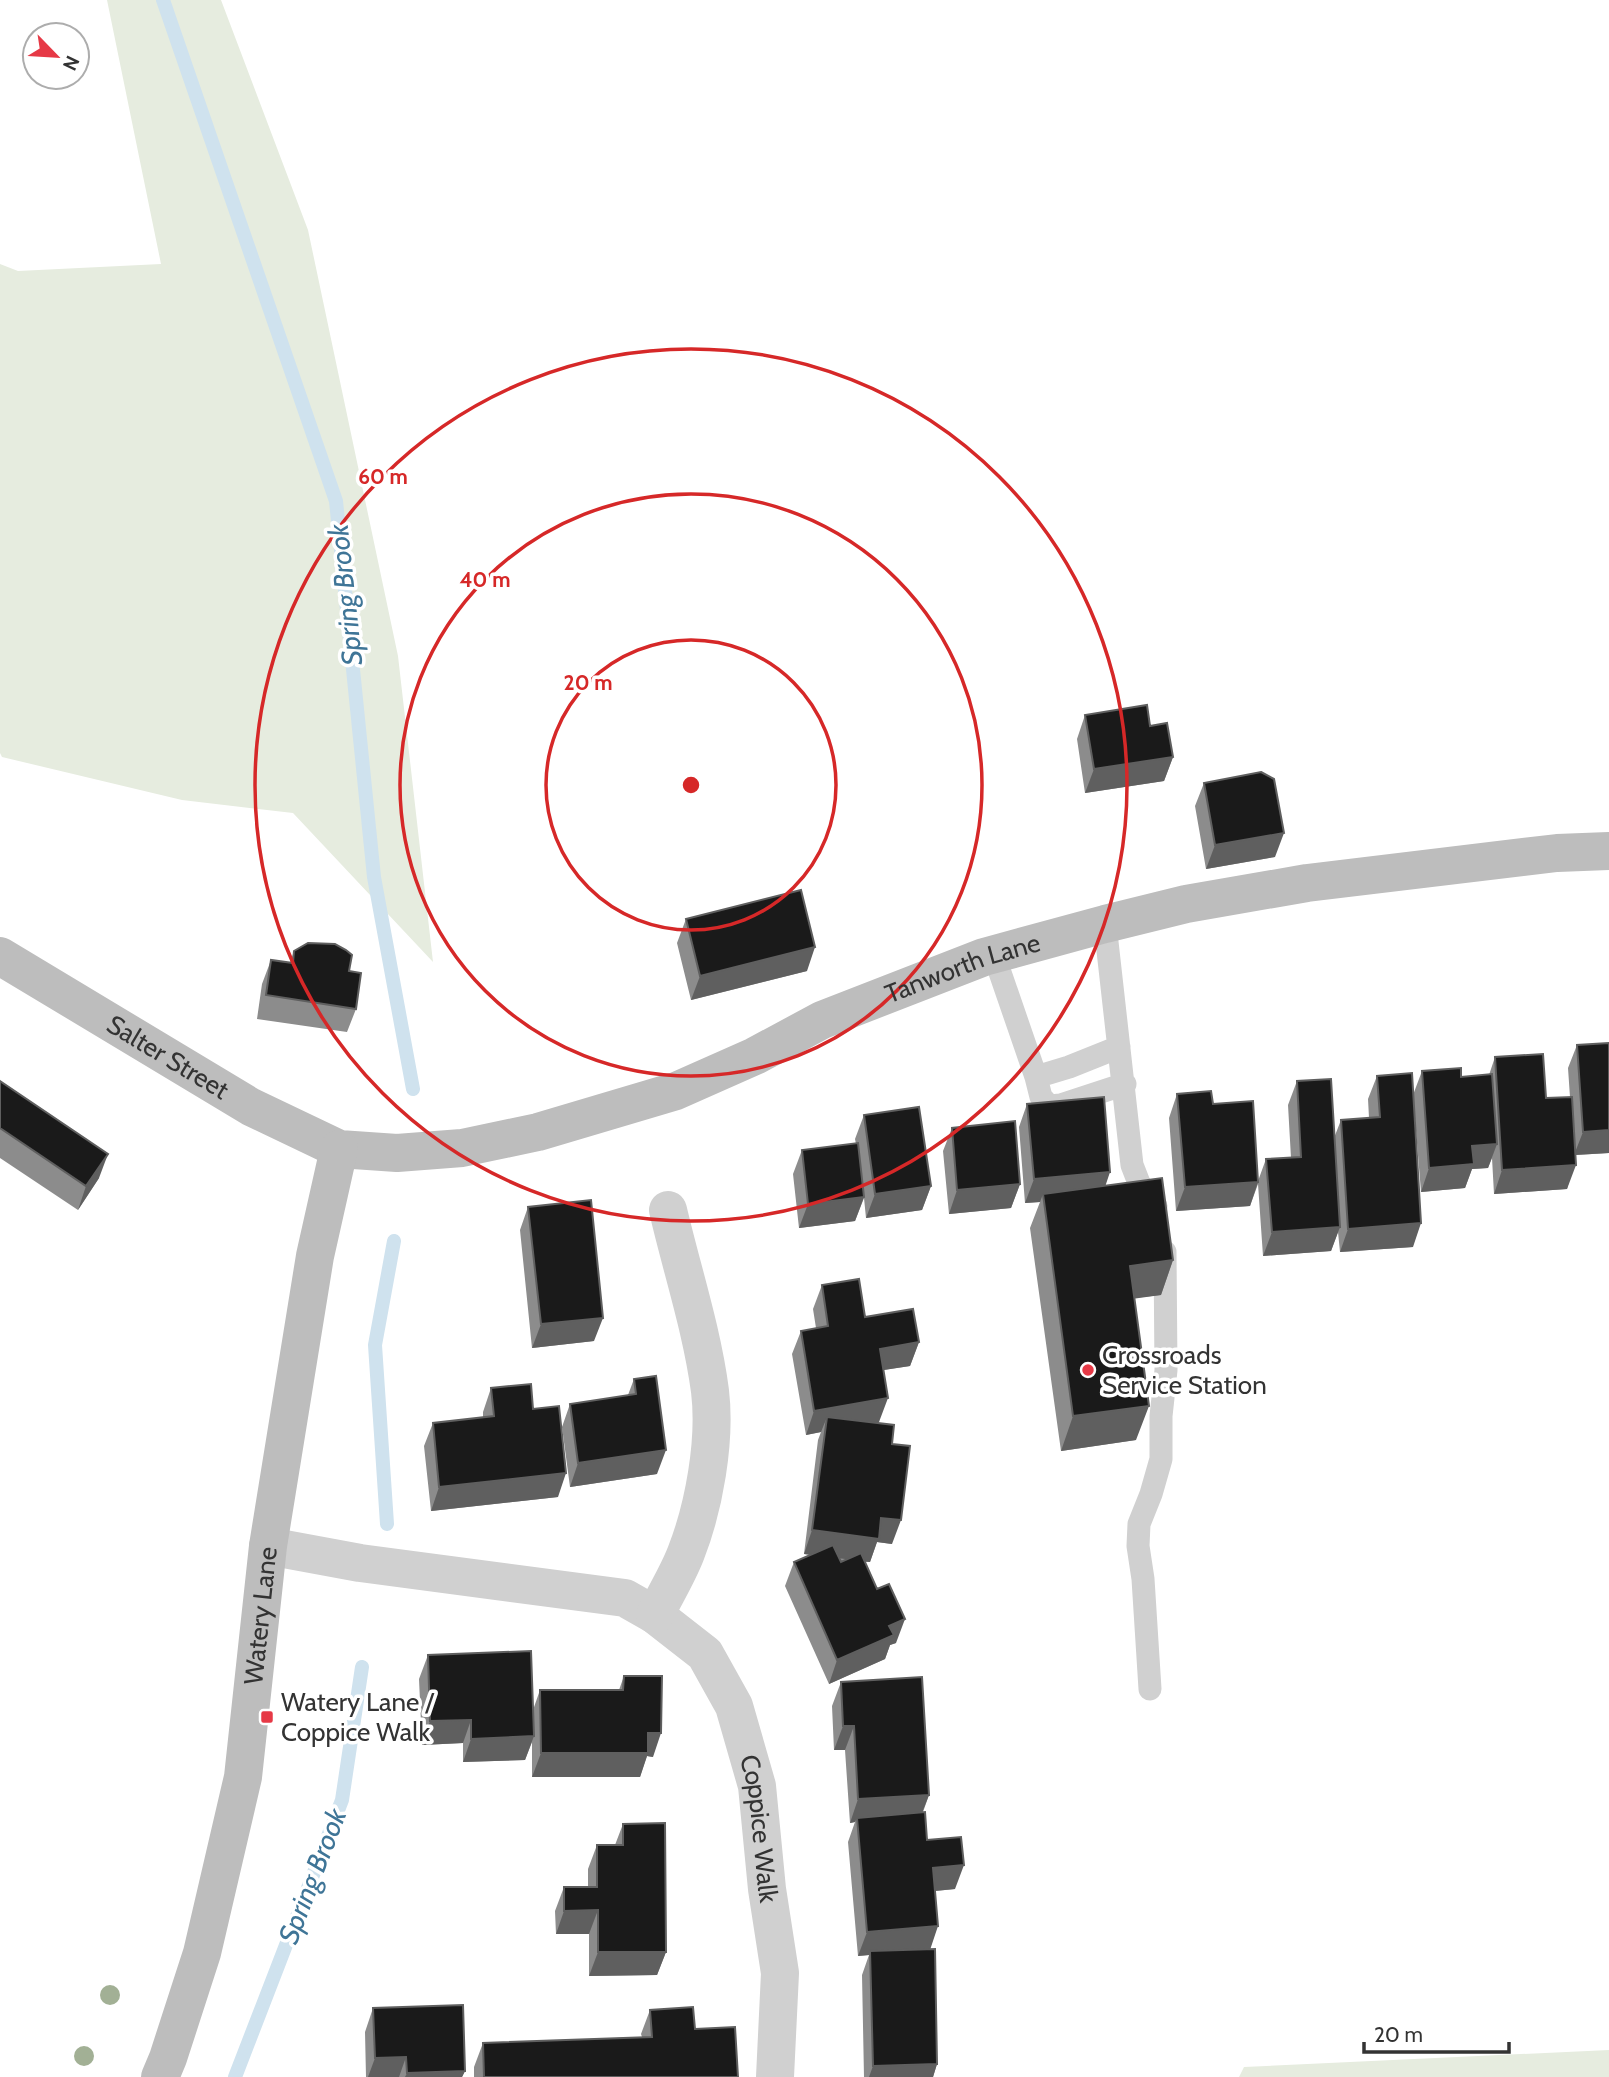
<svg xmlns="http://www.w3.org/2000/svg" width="1609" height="2077" viewBox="0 0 1609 2077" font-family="Cabin,sans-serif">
<rect width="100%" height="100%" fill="#fff"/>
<!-- green -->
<path fill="#e6ecdf" d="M 107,0 L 221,0 L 308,230 L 398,656 L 433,962 L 293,813 L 182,800 L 2,757 L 0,753 L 0,264 L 18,271 L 161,264 Z
M 1609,2050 L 1609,2077 L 1239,2077 L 1244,2067 Z"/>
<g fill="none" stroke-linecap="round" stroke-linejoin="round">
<!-- stream -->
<path stroke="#cfe2ee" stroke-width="14" d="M 163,0 L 336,501 L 374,877 L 413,1089
M 387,1524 L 375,1345 L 394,1241
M 235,2077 L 342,1800 L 362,1667"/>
<!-- lane -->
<path stroke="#d0d0d0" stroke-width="23" d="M 1105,924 L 1132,1165 L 1139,1183 L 1156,1206
M 994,955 L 1036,1077 L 1069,1067 L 1119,1047
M 1036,1077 L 1041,1097 L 1049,1106 L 1061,1105 L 1125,1084
M 1150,1689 L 1143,1579 L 1138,1546 L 1139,1524 L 1151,1494 L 1161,1459 L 1161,1416 L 1166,1370 L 1165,1252"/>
<!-- street -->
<g stroke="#d0d0d0" stroke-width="38">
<path id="s1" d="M 268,1546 L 360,1563 L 625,1598 L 655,1615 L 705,1654 L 734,1706 L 757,1786 L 767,1889 L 780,1973 L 775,2077"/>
<path d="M 655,1615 C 665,1595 678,1574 686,1553 C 704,1507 716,1441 710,1391 C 702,1330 682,1270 668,1210"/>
</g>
<!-- secondary -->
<g stroke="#bdbdbd" stroke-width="38">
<path id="s2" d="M 0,956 L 251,1107 L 339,1149 L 397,1153 L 462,1148 L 538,1132 L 676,1091 L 755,1056 L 822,1020 L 984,957 L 1105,924 L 1186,904 L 1307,883 L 1557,853 L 1609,851"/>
<path id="s3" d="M 160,2077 L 168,2058 L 202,1953 L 243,1777 L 268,1546 L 315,1256 L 339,1149"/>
</g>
</g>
<!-- trees -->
<g fill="#a2b095">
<circle cx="110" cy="1995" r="10"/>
<circle cx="84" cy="2056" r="10"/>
</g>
<!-- wall -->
<path fill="#8c8c8c" d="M 1085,715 L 1150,726 L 1173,757 L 1164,781 L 1085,793 L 1077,739 Z
M 1204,783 L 1275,857 L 1206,869 L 1195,806 Z
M 686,919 L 807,971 L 691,1000 L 677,943 Z
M 294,951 L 349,971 L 356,1009 L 347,1032 L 257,1019 L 262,984 L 271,960 L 290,963 Z
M 1577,1045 L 1609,1153 L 1576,1155 L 1567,1189 L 1494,1194 L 1492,1158 L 1488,1168 L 1472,1169 L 1465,1188 L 1421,1192 L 1414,1106 L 1413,1247 L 1340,1252 L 1338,1232 L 1331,1251 L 1263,1256 L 1258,1184 L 1250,1206 L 1176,1211 L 1169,1118 L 1177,1094 L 1213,1104 L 1258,1181 L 1266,1159 L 1291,1158 L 1288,1105 L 1297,1081 L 1334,1138 L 1341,1120 L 1369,1118 L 1368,1099 L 1377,1076 L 1413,1095 L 1422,1071 L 1461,1077 L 1489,1075 L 1495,1057 L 1546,1098 L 1570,1097 L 1568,1068 Z
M 0,1081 L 99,1178 L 78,1210 L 0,1158 Z
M 1027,1104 L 1106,1185 L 1173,1260 L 1161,1295 L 1134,1298 L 1136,1440 L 1061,1451 L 1030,1228 L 1040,1202 L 1025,1203 L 1019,1127 Z
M 864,1115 L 931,1186 L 922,1210 L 866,1218 L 864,1198 L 855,1221 L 799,1228 L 793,1174 L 802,1150 L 856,1144 L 855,1139 Z
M 952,1128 L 1020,1184 L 1011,1208 L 949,1214 L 943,1151 Z
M 528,1207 L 594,1341 L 532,1348 L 520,1230 Z
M 822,1285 L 865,1317 L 919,1342 L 910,1366 L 883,1370 L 879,1422 L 875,1423 L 892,1444 L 892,1544 L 877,1542 L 870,1562 L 865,1562 L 896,1643 L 890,1645 L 885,1659 L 829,1684 L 785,1586 L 794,1562 L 811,1555 L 804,1554 L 818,1440 L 821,1432 L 806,1435 L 792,1354 L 801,1331 L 816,1328 L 813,1309 Z
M 634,1379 L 657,1474 L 570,1487 L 562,1427 L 570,1404 L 628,1395 Z
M 491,1388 L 533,1409 L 558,1497 L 431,1511 L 424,1446 L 433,1423 L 483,1417 L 483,1412 Z
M 428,1655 L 533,1710 L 540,1690 L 619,1690 L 624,1676 L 653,1757 L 647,1756 L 640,1777 L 532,1777 L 532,1742 L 525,1760 L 463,1762 L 463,1743 L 422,1745 L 419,1679 Z
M 841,1682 L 929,1795 L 923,1812 L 927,1840 L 955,1889 L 935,1891 L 930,1949 L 937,2064 L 933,2077 L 864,2077 L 862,1975 L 869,1955 L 858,1956 L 848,1842 L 855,1822 L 850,1823 L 845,1750 L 834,1750 L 832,1706 Z
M 623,1824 L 666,1952 L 657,1975 L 589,1976 L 589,1934 L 556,1934 L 555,1911 L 564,1887 L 588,1887 L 588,1869 L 597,1845 L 615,1845 Z
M 373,2008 L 465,2071 L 462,2077 L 366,2077 L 365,2032 Z
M 650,2010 L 695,2029 L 738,2077 L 474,2077 L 474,2067 L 483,2043 L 642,2037 L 641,2034 Z"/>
<!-- shaded-wall -->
<path fill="#5f5f5f" d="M 1173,757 L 1164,781 L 1085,793 L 1094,769 Z
M 1284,833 L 1275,857 L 1206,869 L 1215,845 Z
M 815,947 L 807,971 L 691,1000 L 700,976 Z
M 1609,1130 L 1609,1153 L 1574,1155 L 1583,1132 Z
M 1497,1144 L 1488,1168 L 1472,1169 L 1465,1188 L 1421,1192 L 1429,1168 L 1472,1146 Z
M 108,1154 L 99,1178 L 78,1210 L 86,1186 Z
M 1576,1165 L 1567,1189 L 1494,1194 L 1502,1170 Z
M 1110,1172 L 1102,1196 L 1043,1194 L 1040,1202 L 1025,1203 L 1034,1179 Z
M 1258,1182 L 1250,1206 L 1176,1211 L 1185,1187 Z
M 1020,1184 L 1011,1208 L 949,1214 L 957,1190 Z
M 931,1186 L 922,1210 L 866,1218 L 875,1194 Z
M 864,1197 L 855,1221 L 799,1228 L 808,1204 Z
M 1421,1223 L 1413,1247 L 1340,1252 L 1348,1229 Z
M 1340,1227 L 1331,1251 L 1263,1256 L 1272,1232 Z
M 1173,1260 L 1161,1295 L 1117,1301 L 1130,1266 Z
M 603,1318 L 594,1341 L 532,1348 L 541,1324 Z
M 919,1342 L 910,1366 L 871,1372 L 880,1349 Z
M 888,1398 L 879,1422 L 825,1431 L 827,1417 L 821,1432 L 806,1435 L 814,1411 Z
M 1149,1406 L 1136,1440 L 1061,1451 L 1073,1416 Z
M 666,1450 L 657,1474 L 570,1487 L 578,1463 Z
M 566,1473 L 558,1497 L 431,1511 L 439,1487 Z
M 881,1518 L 901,1520 L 892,1544 L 877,1542 L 870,1562 L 804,1554 L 812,1530 Z
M 905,1619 L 896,1643 L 890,1645 L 885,1659 L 829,1684 L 837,1660 L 889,1626 Z
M 471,1720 L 463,1743 L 422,1745 L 430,1721 Z
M 843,1726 L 854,1726 L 845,1750 L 834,1750 Z
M 648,1733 L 661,1733 L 653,1757 L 647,1756 L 640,1777 L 532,1777 L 541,1753 Z
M 534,1736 L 525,1760 L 463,1762 L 471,1739 Z
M 929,1795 L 920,1818 L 857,1818 L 855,1822 L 850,1823 L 858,1799 Z
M 964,1865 L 955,1889 L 924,1892 L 933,1868 Z
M 598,1910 L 589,1934 L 556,1934 L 564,1911 Z
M 938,1926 L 930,1950 L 870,1951 L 869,1955 L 858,1956 L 867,1932 Z
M 598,1952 L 666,1952 L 657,1975 L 589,1976 Z
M 406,2057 L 399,2077 L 368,2077 L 375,2058 Z
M 937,2064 L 933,2077 L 869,2077 L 873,2066 Z
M 465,2071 L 462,2077 L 405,2077 L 407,2073 Z"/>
<!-- building -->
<path fill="#1a1a1a" stroke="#5f5f5f" stroke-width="2" d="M 1147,705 L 1150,726 L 1167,723 L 1173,757 L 1094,769 L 1085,715 Z
M 1261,772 L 1274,779 L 1284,833 L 1215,845 L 1204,783 Z
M 801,890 L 815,947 L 700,976 L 686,919 Z
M 308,943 L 335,944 L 346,950 L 352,955 L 349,971 L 361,973 L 356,1009 L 266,995 L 271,960 L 293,963 L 294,951 Z
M 1609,1043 L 1609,1130 L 1583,1132 L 1577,1045 Z
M 1543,1054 L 1546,1098 L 1572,1097 L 1576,1165 L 1502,1170 L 1495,1057 Z
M 1461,1068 L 1461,1077 L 1492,1074 L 1497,1144 L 1472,1146 L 1474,1164 L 1429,1168 L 1422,1071 Z
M 1412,1073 L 1421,1223 L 1348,1229 L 1341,1120 L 1380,1117 L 1377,1076 Z
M 1331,1079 L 1340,1227 L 1272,1232 L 1266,1159 L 1301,1157 L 1297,1081 Z
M 0,1081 L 108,1154 L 86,1186 L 0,1128 Z
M 1211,1091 L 1213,1104 L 1253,1101 L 1258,1182 L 1185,1187 L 1177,1094 Z
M 1104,1097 L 1110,1172 L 1034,1179 L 1027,1104 Z
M 919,1107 L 931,1186 L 875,1194 L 864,1115 Z
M 1015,1121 L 1020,1184 L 957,1190 L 952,1128 Z
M 858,1143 L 864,1197 L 808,1204 L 802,1150 Z
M 1162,1178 L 1173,1260 L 1130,1266 L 1149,1406 L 1073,1416 L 1043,1194 Z
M 591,1200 L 603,1318 L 541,1324 L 528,1207 Z
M 859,1279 L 865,1317 L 913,1309 L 919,1342 L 880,1349 L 888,1398 L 814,1411 L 801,1331 L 828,1326 L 822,1285 Z
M 656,1376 L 666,1450 L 578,1463 L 570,1404 L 636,1394 L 634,1379 Z
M 531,1384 L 533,1409 L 559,1406 L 566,1473 L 439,1487 L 433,1423 L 494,1416 L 491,1388 Z
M 827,1417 L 894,1425 L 892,1444 L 910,1446 L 901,1520 L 881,1518 L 879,1539 L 812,1530 Z
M 833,1545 L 841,1562 L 861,1553 L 877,1589 L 889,1584 L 905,1619 L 889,1626 L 894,1635 L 837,1660 L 794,1562 Z
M 531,1651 L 534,1736 L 471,1739 L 471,1720 L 430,1721 L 428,1655 Z
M 624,1676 L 662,1676 L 661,1733 L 648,1733 L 648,1753 L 541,1753 L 540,1690 L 623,1690 Z
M 922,1677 L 929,1795 L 858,1799 L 854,1726 L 843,1726 L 841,1682 Z
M 925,1812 L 927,1840 L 961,1837 L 964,1865 L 933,1868 L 938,1926 L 867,1932 L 857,1818 Z
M 665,1823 L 666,1952 L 598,1952 L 598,1910 L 564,1911 L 564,1887 L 597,1887 L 597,1845 L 623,1845 L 623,1824 Z
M 935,1949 L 937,2064 L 873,2066 L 870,1951 Z
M 463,2005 L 465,2071 L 407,2073 L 406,2057 L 375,2058 L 373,2008 Z
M 693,2007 L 695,2029 L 735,2027 L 738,2077 L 484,2077 L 483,2043 L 652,2037 L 650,2010 Z"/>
<!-- distance rings -->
<g fill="none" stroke="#d62828" stroke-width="3.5">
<circle cx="691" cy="785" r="145"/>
<circle cx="691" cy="785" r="291"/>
<circle cx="691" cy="785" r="436"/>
</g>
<!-- markers -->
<g fill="#e63946" stroke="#fff" stroke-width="2.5">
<circle cx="1088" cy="1370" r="7"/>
<rect x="260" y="1710" width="14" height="14" rx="3.5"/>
</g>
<g text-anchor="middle" stroke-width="7" stroke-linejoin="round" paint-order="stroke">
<!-- street labels -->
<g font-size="26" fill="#333" stroke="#fff">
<text dy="9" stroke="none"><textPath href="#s2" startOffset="1048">Tanworth Lane</textPath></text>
<text dy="9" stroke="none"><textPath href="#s2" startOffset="196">Salter Street</textPath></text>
<text dy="9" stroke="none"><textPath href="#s3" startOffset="474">Watery Lane</textPath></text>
<text dy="9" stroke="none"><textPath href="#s1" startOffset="644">Coppice Walk</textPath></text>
</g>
<!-- poi labels -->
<g font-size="26" fill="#333" stroke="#fff" text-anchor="start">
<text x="1102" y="1364">Crossroads<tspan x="1102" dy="30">Service Station</tspan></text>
<text x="281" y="1711">Watery Lane /<tspan x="281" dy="30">Coppice Walk</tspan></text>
</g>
<!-- water labels -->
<g font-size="28" font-style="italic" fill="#3f7597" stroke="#fff">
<text transform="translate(345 595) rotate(-96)" y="10">Spring Brook</text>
<text transform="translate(312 1876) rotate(-69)" y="10">Spring Brook</text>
</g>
</g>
<circle cx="691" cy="785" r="10" fill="#d62828" stroke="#fff" stroke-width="3.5"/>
<g font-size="21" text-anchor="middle" font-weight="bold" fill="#d62828" stroke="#fff" stroke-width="7" stroke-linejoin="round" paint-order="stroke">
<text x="383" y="484">60 m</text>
<text x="485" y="587">40 m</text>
<text x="588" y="690">20 m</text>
</g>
<!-- north arrow -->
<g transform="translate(56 56) rotate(115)"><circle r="33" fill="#ffffff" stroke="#adadad" stroke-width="2"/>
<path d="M0-5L12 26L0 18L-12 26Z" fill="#e63946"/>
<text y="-10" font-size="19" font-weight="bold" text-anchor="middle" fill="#333333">N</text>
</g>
<!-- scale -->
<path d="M1364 2042v10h145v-10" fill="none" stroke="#333333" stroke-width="3.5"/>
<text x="1374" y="2042" font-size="21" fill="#333333" stroke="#ffffff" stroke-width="5" paint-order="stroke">20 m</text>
</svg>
